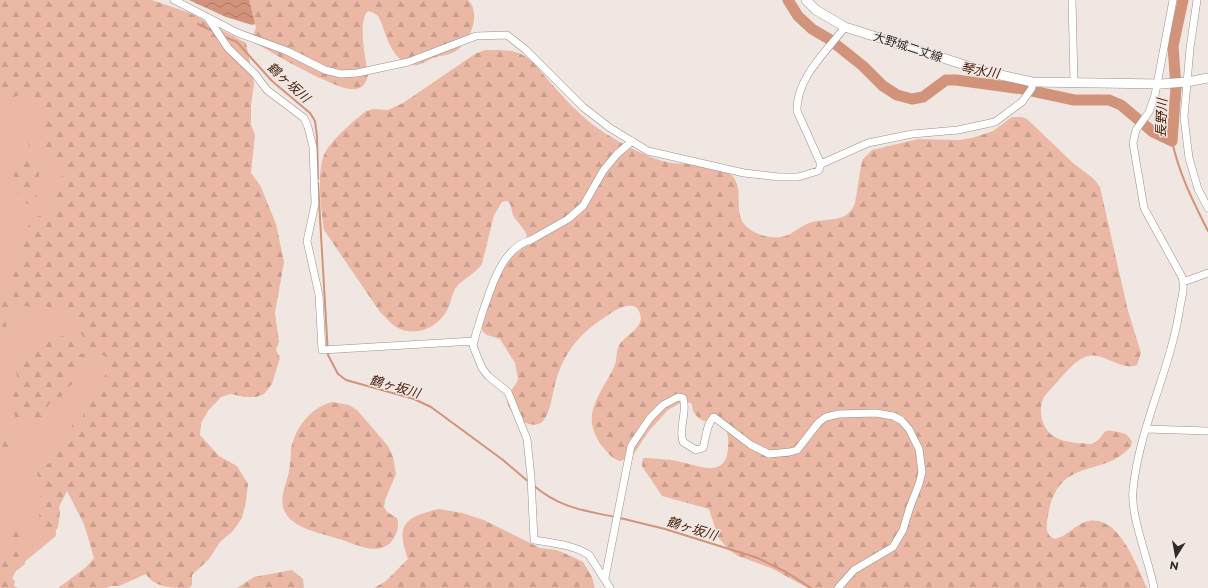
<svg xmlns="http://www.w3.org/2000/svg" width="1208" height="588" viewBox="0 0 1208 588" font-family="Montserrat,'Noto Sans JP',sans-serif">
<defs>
<pattern id="forest-firs" width="22" height="20" patternUnits="userSpaceOnUse"><rect width="22" height="20" fill="#eab8a4"/><path d="M5 1l3.5 6h-7zM16 11l3.5 6h-7z" fill="#c99e8d"/></pattern>
<pattern id="water-waves" width="16" height="10" patternUnits="userSpaceOnUse"><rect width="16" height="10" fill="#d1937a"/><path d="M0 5q4-4 8 0t8 0" fill="none" stroke="#aa7864"/></pattern>
</defs>
<rect width="100%" height="100%" fill="#f0e7e3"/>
<!-- grass -->
<path fill="#eab8a4" d="M 0,76 L 54,83 L 123,379 L 54,496 L 56,536 L 0,582 Z"/>
<!-- forest -->
<path fill="url(#forest-firs)" d="M 0,0 L 152,0 L 190,13 L 246,43 L 254,83 L 251,106 L 251,125 L 255,135 L 251,173 L 260,185 L 276,224 L 284,262 L 275,313 L 279,342 L 276,350 L 280,358 L 272,384 L 264,394 L 256,397 L 244,397 L 231,394 L 221,397 L 208,411 L 201,423 L 200,435 L 219,456 L 237,466 L 248,484 L 246,501 L 242,518 L 233,531 L 220,542 L 209,559 L 192,575 L 192,585 L 189,588 C 173,588 154,588 146,574 L 119,586 L 111,586 L 106,588 L 58,588 L 85,568 L 94,558 L 84,524 L 67,491 L 59,507 L 60,512 L 58,528 L 52,533 L 45,532 L 41,528 L 39,515 L 42,509 L 37,471 L 40,466 L 50,463 L 54,456 L 52,449 L 54,444 L 64,443 L 70,433 L 75,433 L 72,426 L 74,420 L 83,418 L 83,409 L 110,368 L 112,361 L 89,346 L 77,327 L 78,316 L 72,314 L 68,309 L 58,311 L 40,304 L 31,307 L 19,305 L 13,297 L 15,291 C 7,276 13,269 21,256 C 16,241 26,227 36,217 L 51,213 L 58,193 L 60,178 L 64,175 L 53,159 L 47,162 C 45,158 41,152 41,148 C 39,129 50,106 30,93 L 16,96 L 4,101 L 4,104 L 0,106 Z
M 246,0 L 468,0 C 482,14 470,41 456,51 C 449,56 441,55 433,58 C 422,63 415,70 403,61 C 388,51 386,31 378,16 L 374,13 L 368,11 C 357,20 366,62 368,75 C 366,85 361,90 351,89 C 336,89 272,54 258,44 C 255,42 254,40 253,37 L 256,27 Z
M 485,50 C 496,50 510,49 521,54 C 532,59 541,72 549,81 C 564,98 580,116 599,129 C 616,141 646,157 667,162 C 686,166 712,161 729,173 C 746,185 733,210 744,224 C 753,235 774,241 788,235 C 796,231 802,225 812,222 C 829,218 848,223 855,203 L 861,166 L 863,159 L 872,150 L 918,139 L 959,140 L 972,138 L 993,131 L 1012,117 L 1022,117 L 1027,119 L 1073,163 L 1094,179 L 1100,187 L 1127,307 L 1141,353 L 1137,365 C 1119,372 1104,350 1085,357 C 1074,362 1066,372 1058,381 C 1054,386 1048,391 1044,397 C 1037,410 1042,430 1055,437 C 1065,443 1080,443 1091,444 C 1110,437 1094,425 1126,434 L 1132,441 L 1131,446 C 1102,481 1056,452 1047,522 C 1046,530 1047,536 1055,539 C 1067,536 1074,526 1085,522 C 1118,511 1136,565 1147,588 L 808,588 L 771,568 L 738,556 L 729,550 L 718,537 L 709,509 L 662,496 L 642,466 L 643,458 L 647,458 C 657,459 667,459 677,461 C 697,465 726,480 728,448 C 728,441 729,432 724,427 C 717,418 704,427 695,414 C 692,411 693,406 691,403 L 682,402 L 668,410 L 649,431 L 631,458 L 620,461 C 612,459 607,452 602,446 C 579,415 600,396 614,367 C 618,359 615,351 620,344 C 627,333 651,325 636,307 C 626,303 617,309 608,315 C 580,333 564,351 555,384 C 552,395 551,412 543,421 C 531,433 507,413 507,400 C 508,391 516,387 518,379 L 515,363 L 500,339 L 487,335 L 483,332 C 477,316 499,275 508,261 C 514,253 526,249 527,238 C 527,230 518,224 514,217 C 511,212 513,205 507,201 L 502,202 L 494,215 L 482,264 C 475,275 462,278 455,289 C 451,296 451,305 446,312 C 436,328 416,337 398,328 C 391,325 386,317 380,312 L 324,230 C 321,210 316,171 325,153 C 332,139 354,121 366,111 L 373,109 L 388,110 L 403,103 L 475,54 Z
M 27,134 L 33,134 L 38,145 L 36,148 L 31,148 L 28,144 Z
M 29,153 C 42,160 40,172 37,185 C 37,189 38,190 35,194 L 38,198 L 38,202 L 33,206 C 30,204 27,204 24,202 C 15,195 13,183 14,172 L 12,171 L 14,159 L 18,165 Z
M 0,294 L 3,298 L 7,297 L 9,303 L 13,306 L 11,316 L 8,320 L 5,320 C 7,325 7,331 4,336 L 0,336 Z
M 63,336 L 71,337 L 77,341 L 79,347 L 77,353 L 90,355 L 94,359 L 84,362 L 78,379 L 63,392 L 61,398 L 57,402 L 51,401 C 44,412 47,415 33,422 L 28,418 L 27,409 L 24,411 L 24,417 L 20,420 L 16,419 L 7,395 L 8,383 L 12,380 L 19,384 L 15,368 L 17,361 L 29,350 L 37,348 L 44,341 Z
M 332,402 L 349,405 L 357,410 L 388,446 L 393,457 L 396,474 L 385,500 L 384,507 L 387,512 L 397,518 C 399,525 398,531 394,538 C 381,559 356,544 339,539 C 321,533 292,529 284,510 C 279,497 287,483 289,471 C 290,464 291,457 291,450 C 294,429 311,407 332,402 Z
M 0,430 L 6,431 L 7,440 L 13,441 L 14,450 L 9,457 L 0,443 Z
M 439,509 L 462,513 L 484,520 L 540,548 L 557,550 L 573,557 L 583,562 L 592,577 L 595,588 L 374,588 L 386,581 L 408,559 C 395,524 405,517 439,509 Z
M 13,526 L 19,526 L 22,528 L 18,542 L 26,548 L 29,555 L 25,558 L 25,564 L 15,572 L 12,578 L 15,581 L 14,586 L 18,588 L 0,588 L 0,553 L 13,556 L 12,551 L 16,543 L 9,537 L 11,534 L 10,529 Z
M 292,570 L 303,579 L 304,588 L 237,588 L 254,577 Z"/>
<!-- water -->
<path fill="url(#water-waves)" d="M 189,0 L 249,0 L 255,24 L 252,25 L 226,17 Z"/>
<g fill="none" stroke-linecap="round" stroke-linejoin="round">
<!-- stream -->
<path stroke="#d1937a" stroke-width="2" d="M 198,24 L 215,32
M 222,36 L 237,42 L 272,81 L 310,113 L 315,121 L 317,136 L 318,179
M 1172,141 C 1179,174 1193,201 1208,231
M 318,183 L 328,355 L 338,374 L 346,380 L 414,399 L 431,407 L 503,460 L 530,483
M 533,485 C 560,508 582,510 615,517
M 620,518 L 665,529 L 758,558 L 786,572 L 811,588"/>
<!-- river -->
<path stroke="#d1937a" stroke-width="11" d="M 788,0 L 798,16 L 812,29 L 829,39 L 863,66 L 883,86 L 897,95 L 912,99 L 923,97 L 946,80 L 956,80 L 1023,89 L 1074,100 L 1109,100 L 1121,105 L 1153,132 L 1172,141
M 1172,141 L 1176,87 L 1173,46 L 1183,0"/>
<!-- minor casing -->
<g stroke="#99918e" stroke-width="8">
<path id="minor" d="M 174,0 L 238,33 L 287,51 L 325,70 L 341,74 L 357,73 L 408,62 L 476,36 L 507,35 L 526,50 L 583,107 L 610,128 L 648,151 L 744,173 L 779,177 L 798,177 L 818,171 L 820,168 L 820,162 L 797,111 C 796,78 827,51 845,27
M 1072,0 L 1074,81
M 1197,0 L 1190,48 L 1184,117 L 1189,158 L 1198,189 L 1208,208
M 208,18 L 228,48 L 255,74 L 267,90 L 304,118 L 308,127 L 313,147 L 315,204 L 307,241 L 319,295 L 322,350 L 474,341
M 821,164 L 868,143 L 912,134 L 958,130 L 995,122 L 1022,102 L 1032,88 L 1032,82
M 1183,282 L 1208,273
M 1146,429 L 1208,431
M 605,578 L 631,446 L 650,418 L 663,405 L 678,397 L 683,398 C 688,412 678,427 683,442 L 696,450 L 703,448 C 706,439 706,424 714,417 L 751,445 L 769,454 L 790,452 L 797,450 L 819,422 L 826,417 L 839,414 L 876,413 L 893,416 L 901,420 L 909,429 L 919,449 L 922,472 L 919,484 L 910,507 L 903,530 L 893,547 L 854,570 L 838,588
M 610,588 L 589,555 C 574,545 552,543 534,540 L 531,477 L 527,439 L 508,392 L 488,376 L 482,368 L 473,346 C 475,335 479,325 482,314 C 491,289 501,248 531,240 L 568,219 L 583,206 L 603,171 L 617,154 L 632,141
M 1154,588 C 1149,561 1130,515 1133,490 C 1139,427 1171,369 1180,307 C 1182,296 1185,287 1182,277 L 1144,208 L 1133,143 L 1136,130 L 1149,112 L 1155,95 L 1173,0"/>
</g>
<!-- major casing -->
<g stroke="#99918e" stroke-width="10">
<path id="major" d="M 806,0 L 816,10 L 845,27 L 987,72 L 1032,82 L 1161,84 L 1187,82 L 1208,78"/>
</g>
<!-- minor -->
<use href="#minor" stroke="#fff" stroke-width="7"/>
<!-- major -->
<use href="#major" stroke="#fff" stroke-width="9"/>
</g>
<g text-anchor="middle" stroke-width="3" stroke-linejoin="round" paint-order="stroke">
<!-- street labels -->
<g font-size="12" fill="#2e2b2a" stroke="#f0e7e3">
<text transform="translate(908 47) rotate(18)" y="4">大野城二丈線</text>
</g>
<!-- water labels -->
<g font-size="13" font-style="italic" fill="#441c09" stroke="#f0e7e3">
<text transform="translate(980 70) rotate(9)" y="5">琴水川</text>
<text transform="translate(289 82) rotate(42)" y="5">鶴ヶ坂川</text>
<text transform="translate(1161 118) rotate(-88)" y="5">長野川</text>
<text transform="translate(395 386) rotate(16)" y="5">鶴ヶ坂川</text>
<text transform="translate(692 528) rotate(17)" y="5">鶴ヶ坂川</text>
</g>
</g>
<!-- north arrow -->
<g transform="translate(1176 556) rotate(191)" stroke="#f0e7e3" stroke-width="3" paint-order="stroke">
<path d="M0-3L7 15L0 10L-7 15Z" fill="#2e2b2a"/>
<text y="-6" font-size="11" font-weight="bold" text-anchor="middle" fill="#2e2b2a">N</text>
</g>
</svg>
